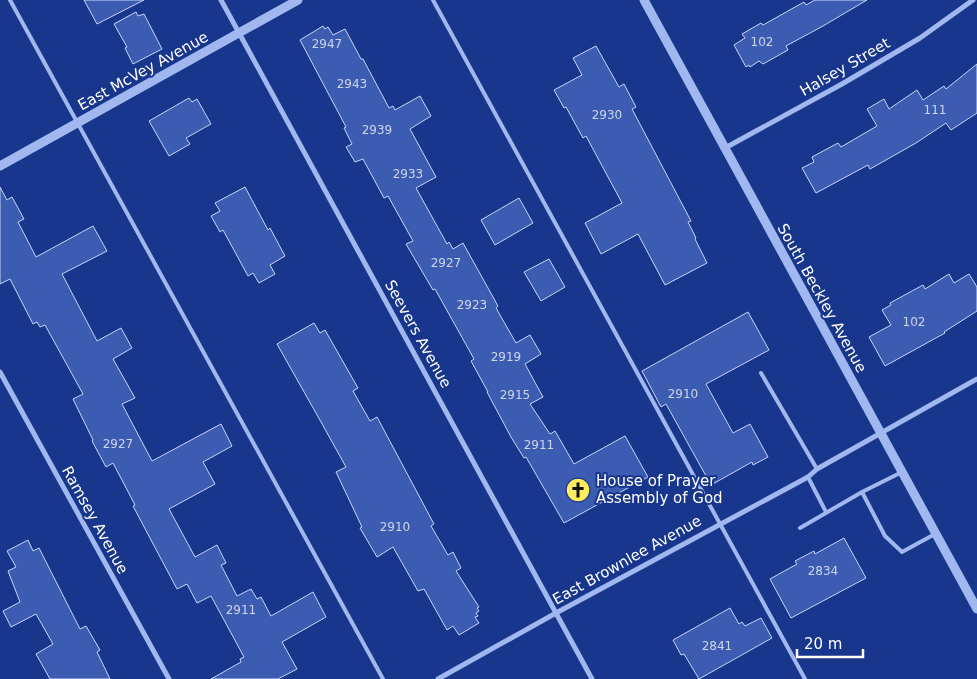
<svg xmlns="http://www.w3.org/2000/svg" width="977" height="679" viewBox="0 0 977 679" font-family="'DejaVu Sans',sans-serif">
<rect width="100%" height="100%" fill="#17368c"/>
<!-- building -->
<path fill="#3c5cb2" stroke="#c7d6fa" d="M 84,0 L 144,0 L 97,24 Z
M 815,0 L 867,0 L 823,26 L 786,46 L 788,50 L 763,64 L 759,61 L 750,67 L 749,65 L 746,67 L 734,45 L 745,38 L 742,34 L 761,23 L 763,25 L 804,2 L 806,5 Z
M 136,12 L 138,16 L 144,14 L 162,49 L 133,64 L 125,48 L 127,47 L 114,24 Z
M 323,26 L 325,29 L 328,27 L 333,35 L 345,29 L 361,59 L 363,59 L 389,108 L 393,106 L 395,110 L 420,96 L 431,116 L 410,129 L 436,177 L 416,188 L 447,244 L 449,242 L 453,249 L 463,243 L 498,306 L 496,308 L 516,343 L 530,335 L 541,354 L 525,364 L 543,397 L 530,404 L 550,434 L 555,431 L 574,464 L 625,436 L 648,477 L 564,523 L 526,457 L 524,458 L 511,437 L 487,392 L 488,392 L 471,361 L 474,359 L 435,289 L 433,290 L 406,244 L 413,241 L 388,196 L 384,198 L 363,159 L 355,162 L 346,147 L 352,144 L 344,128 L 346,127 L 300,40 Z
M 596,46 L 619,87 L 624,84 L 636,107 L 632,109 L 691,221 L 688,222 L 696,238 L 695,239 L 707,263 L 665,285 L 638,234 L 601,254 L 585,223 L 622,203 L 586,136 L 583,138 L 566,107 L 564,108 L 554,90 L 582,75 L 573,58 Z
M 977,64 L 977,113 L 951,130 L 946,123 L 916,143 L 870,169 L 868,165 L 816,193 L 802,168 L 814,162 L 812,157 L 838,143 L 841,147 L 877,126 L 867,109 L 884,99 L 889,109 L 917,90 L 923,100 L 944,86 L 946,89 Z
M 189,98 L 192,102 L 197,99 L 211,124 L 186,138 L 190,144 L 169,156 L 149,121 Z
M 0,187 L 7,200 L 12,197 L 24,219 L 18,222 L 36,257 L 93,226 L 107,251 L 62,274 L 97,341 L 121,328 L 132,348 L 113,359 L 135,398 L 122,404 L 152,461 L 221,424 L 232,446 L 203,462 L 215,484 L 169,509 L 195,557 L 217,545 L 226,563 L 221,565 L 237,596 L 251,589 L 257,599 L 261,597 L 271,616 L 313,592 L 326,617 L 282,642 L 297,669 L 278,679 L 211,679 L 241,662 L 240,659 L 244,657 L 224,620 L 211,596 L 197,603 L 187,584 L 177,589 L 133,506 L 135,505 L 113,463 L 106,467 L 92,441 L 93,440 L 73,399 L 83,394 L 45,325 L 40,327 L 37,322 L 33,324 L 10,279 L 0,284 Z
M 245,187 L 268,230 L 270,228 L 285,256 L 270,265 L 275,274 L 259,283 L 253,273 L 248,276 L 223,230 L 220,232 L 211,216 L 220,211 L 215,203 Z
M 519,198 L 533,223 L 495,245 L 481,220 Z
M 549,259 L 565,287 L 541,301 L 524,272 Z
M 949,274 L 954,283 L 969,274 L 977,287 L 977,311 L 944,332 L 945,333 L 885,366 L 869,337 L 891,325 L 882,310 L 891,305 L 890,303 L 923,285 L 925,289 Z
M 748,312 L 769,350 L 706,384 L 733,433 L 750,424 L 768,457 L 753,465 L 752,462 L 711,485 L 666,404 L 661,407 L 642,371 Z
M 314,323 L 320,333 L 325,330 L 358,388 L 353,391 L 370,421 L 377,417 L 434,524 L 431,526 L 448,555 L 453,552 L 461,568 L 456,571 L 479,607 L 477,608 L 479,611 L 476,613 L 478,616 L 475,617 L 479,623 L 459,635 L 453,626 L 447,630 L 424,589 L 418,591 L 393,547 L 377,557 L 360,528 L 362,527 L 336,472 L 346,467 L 321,422 L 277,344 Z
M 844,538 L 866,578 L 791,618 L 770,579 L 797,564 L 795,561 L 814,551 L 815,554 Z
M 28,540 L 33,551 L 39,548 L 80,629 L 86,626 L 100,650 L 97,652 L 110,679 L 50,679 L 36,654 L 53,644 L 36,614 L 11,627 L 3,611 L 20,602 L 8,571 L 16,567 L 7,551 Z
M 730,608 L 739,624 L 742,622 L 745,626 L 761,618 L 772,638 L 699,679 L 684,654 L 681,655 L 673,640 Z"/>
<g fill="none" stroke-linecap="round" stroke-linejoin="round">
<!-- service -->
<path stroke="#a1b7ef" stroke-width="4" d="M 10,0 L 383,679
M 433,0 L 805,679
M 761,373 L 817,469
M 902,472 L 862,492 L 885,536 L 902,552 L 935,534
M 808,477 L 826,512
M 800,528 L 862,492"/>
<!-- minor -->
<path stroke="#a1b7ef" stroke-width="5" d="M 221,0 L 592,679
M 725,148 L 842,84 L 920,38 L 973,0
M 0,372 L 169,679
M 438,679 L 556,613 L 808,477 L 817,469 L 977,379"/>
<!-- tertiary -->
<path stroke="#a1b7ef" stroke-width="9" d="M 644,0 L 977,609
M 0,166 L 298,0"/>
</g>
<!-- icons -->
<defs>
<g id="church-disc" transform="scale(1.25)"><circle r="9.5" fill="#ffec5f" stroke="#17368c"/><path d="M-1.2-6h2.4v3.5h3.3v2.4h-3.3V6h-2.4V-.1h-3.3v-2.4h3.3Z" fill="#111"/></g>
</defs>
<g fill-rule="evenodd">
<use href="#church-disc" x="578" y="490"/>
</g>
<g text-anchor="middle" stroke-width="4" stroke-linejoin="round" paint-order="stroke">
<!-- number labels -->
<g font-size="12" fill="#ced6ec">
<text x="762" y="46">102</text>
<text x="327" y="48">2947</text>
<text x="352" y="88">2943</text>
<text x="935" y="114">111</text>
<text x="607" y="119">2930</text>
<text x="377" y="134">2939</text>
<text x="408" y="178">2933</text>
<text x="446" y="267">2927</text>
<text x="472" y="309">2923</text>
<text x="914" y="326">102</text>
<text x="506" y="361">2919</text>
<text x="683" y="398">2910</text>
<text x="515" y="399">2915</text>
<text x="118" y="448">2927</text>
<text x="539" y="449">2911</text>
<text x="395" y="531">2910</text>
<text x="823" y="575">2834</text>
<text x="241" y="614">2911</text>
<text x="717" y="650">2841</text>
</g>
<!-- street labels -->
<g font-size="15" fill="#fff" stroke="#17368c">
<text transform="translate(845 67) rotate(-30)" y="5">Halsey Street</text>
<text transform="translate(143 71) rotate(-29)" y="5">East McVey Avenue</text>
<text transform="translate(822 298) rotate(61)" y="5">South Beckley Avenue</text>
<text transform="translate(418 334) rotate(61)" y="5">Seevers Avenue</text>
<text transform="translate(95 520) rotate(61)" y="5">Ramsey Avenue</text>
<text transform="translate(627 560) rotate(-29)" y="5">East Brownlee Avenue</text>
</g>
<!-- poi labels -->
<g font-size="15" fill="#fff" stroke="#17368c" text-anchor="start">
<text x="596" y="486">House of Prayer<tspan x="596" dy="17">Assembly of God</tspan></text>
</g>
</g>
<!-- scale -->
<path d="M797 649v8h66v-8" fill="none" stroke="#ffffff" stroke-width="2.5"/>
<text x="804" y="649" font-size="15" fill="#ffffff" stroke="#17368c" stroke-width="4" paint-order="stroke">20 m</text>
</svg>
